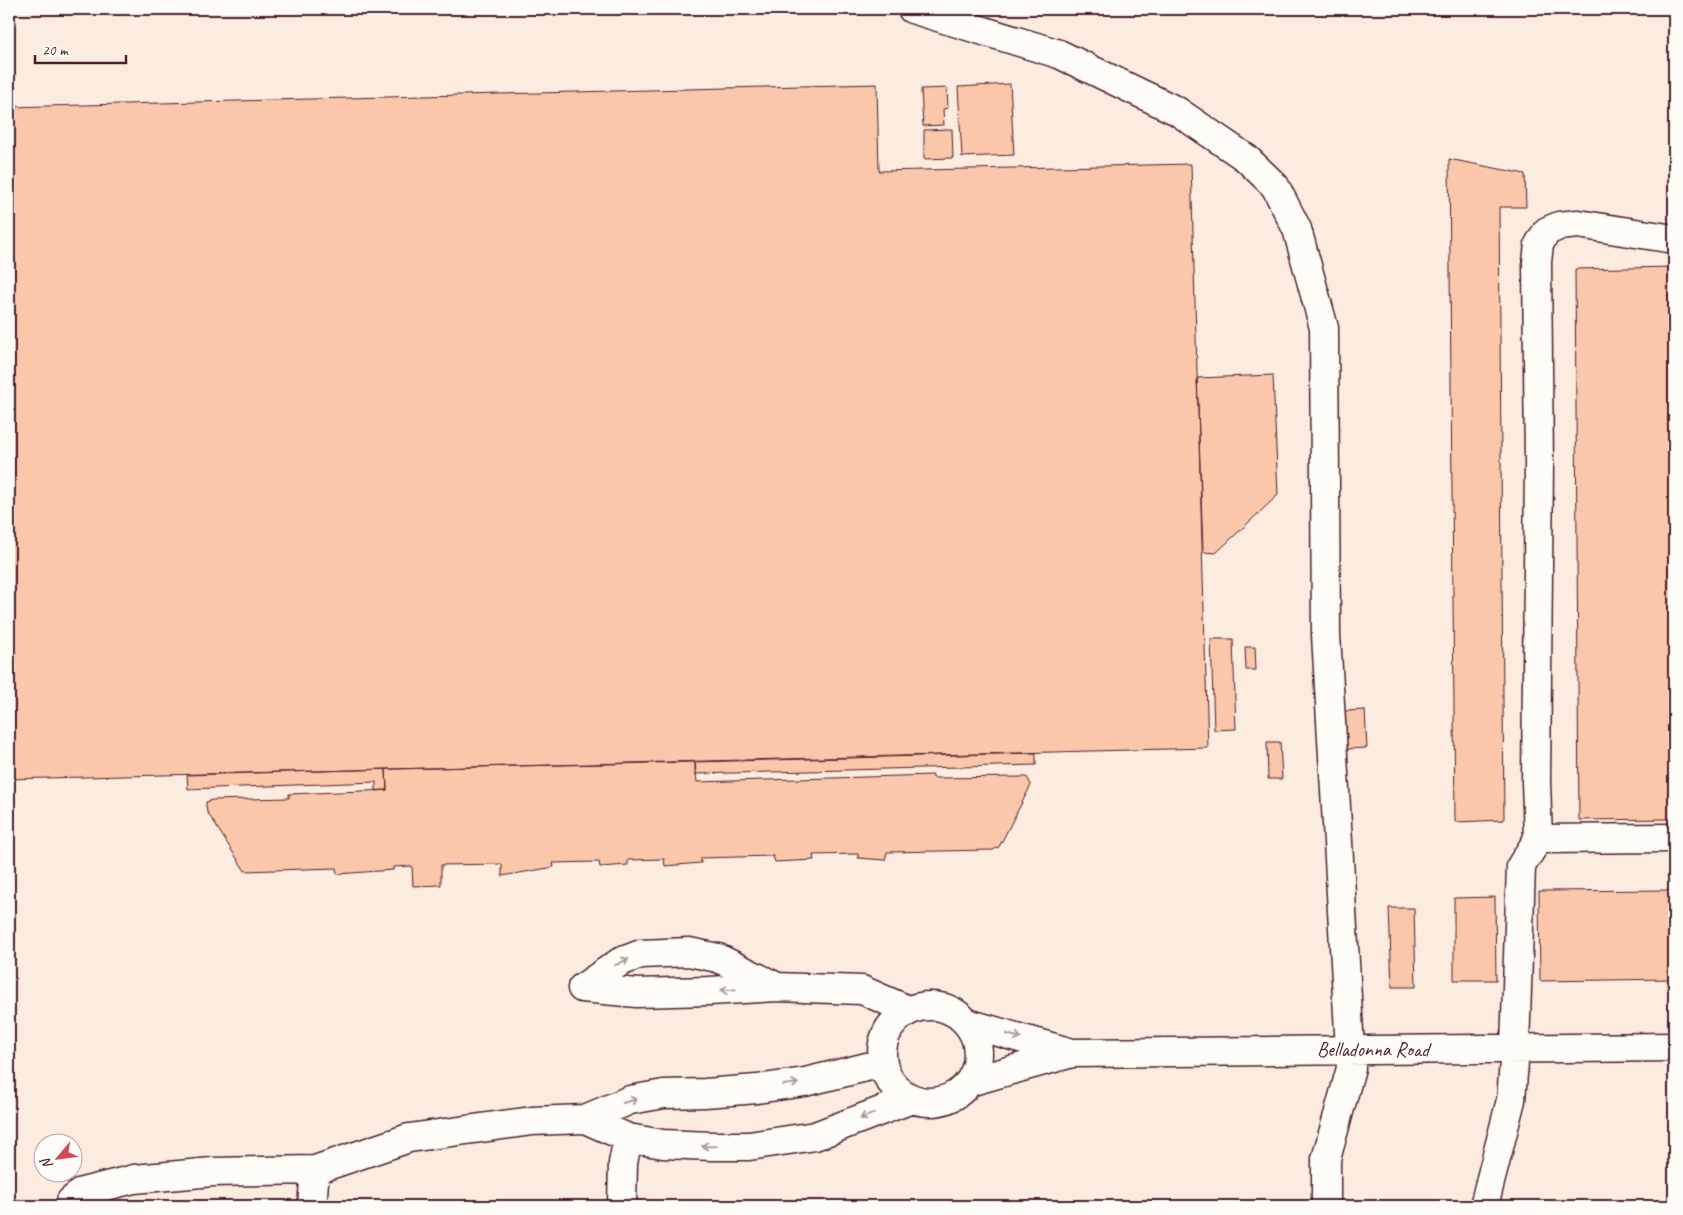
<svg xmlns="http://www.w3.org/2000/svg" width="1683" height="1215" viewBox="0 0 1683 1215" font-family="Caveat,sans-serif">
<rect width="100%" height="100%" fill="#fdfcf7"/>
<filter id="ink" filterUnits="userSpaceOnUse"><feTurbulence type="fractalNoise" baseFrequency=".02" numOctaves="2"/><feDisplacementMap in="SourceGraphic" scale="10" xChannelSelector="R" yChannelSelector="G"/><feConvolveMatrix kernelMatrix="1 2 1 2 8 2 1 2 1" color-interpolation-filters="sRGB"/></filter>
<g filter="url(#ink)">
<!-- built -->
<path fill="#fcece0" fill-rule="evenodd" d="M 9,9 L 1674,9 L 1674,1206 L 9,1206 ZM 42,1142 L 72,1142 L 72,1172 L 42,1172 Z"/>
<!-- building -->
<path fill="#fac7aa" stroke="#4a1f2b" d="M 877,84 L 879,171 L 1191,164 L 1208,748 L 9,779 L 9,107 Z
M 1010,84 L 1014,155 L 962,157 L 958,87 Z
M 947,88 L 948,108 L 943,109 L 944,125 L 923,126 L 921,89 Z
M 952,129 L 953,158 L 924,159 L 924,130 Z
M 1449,159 L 1525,174 L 1526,207 L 1499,207 L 1504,820 L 1455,822 Z
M 1674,267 L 1674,819 L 1579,820 L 1575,269 Z
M 1273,375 L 1278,495 L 1216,553 L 1203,552 L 1197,378 Z
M 1211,639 L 1233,639 L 1236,729 L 1214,730 Z
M 1245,647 L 1255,647 L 1256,670 L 1246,670 Z
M 1365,710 L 1367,748 L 1347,749 L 1345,711 Z
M 1267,742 L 1280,742 L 1282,779 L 1268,779 Z
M 1036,753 L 1036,765 L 695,774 L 695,762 Z
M 695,762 L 697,782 L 933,775 L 933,778 L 1023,777 L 1027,777 L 1031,785 L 999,847 L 993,850 L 887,852 L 885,860 L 858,858 L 858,854 L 813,855 L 814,860 L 775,862 L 773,856 L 701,858 L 701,863 L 665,866 L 664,859 L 628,860 L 628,865 L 600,867 L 599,862 L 553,863 L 554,867 L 502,876 L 502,864 L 441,865 L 441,885 L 413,886 L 412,866 L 393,867 L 393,870 L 337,874 L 336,868 L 245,871 L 207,812 L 206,806 L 206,802 L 212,800 L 289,798 L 289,794 L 387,790 L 386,769 Z
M 386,769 L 387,790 L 376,791 L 376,782 L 188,789 L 187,775 Z
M 1674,890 L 1674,979 L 1540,981 L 1539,891 Z
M 1495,897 L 1496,980 L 1454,980 L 1454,898 Z
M 1389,908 L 1414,908 L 1416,987 L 1392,987 Z"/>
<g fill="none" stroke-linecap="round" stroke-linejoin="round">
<!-- minor casing -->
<g stroke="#4a1f2b" stroke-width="31">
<path id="minor" d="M 912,9 L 1059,54 L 1177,111 L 1246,158 L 1275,186 L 1297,229 L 1324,328 L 1326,635 L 1350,1049 L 1351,1068 L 1326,1159 L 1326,1206
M 1538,839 L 1674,838
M 582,988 L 637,993 L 709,991 L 776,987 L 862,990 L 908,1010
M 582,988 L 620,962 L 641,954 L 689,952 L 718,958 L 775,986
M882 1054a48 48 0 1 1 96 0a48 48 0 1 1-96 0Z
M 967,1023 L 1072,1053
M 969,1082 L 1072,1053 L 1674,1047
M 585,1119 L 628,1138 L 663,1144 L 711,1146 L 749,1146 L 815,1136 L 912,1099
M 70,1206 L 71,1201 L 82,1192 L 134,1179 L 213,1172 L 315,1170 L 409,1138 L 532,1121 L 585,1119 L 630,1100 L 664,1094 L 705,1093 L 757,1089 L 805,1082 L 883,1063
M 312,1206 L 315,1170
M 624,1206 L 622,1204 L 623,1163 L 628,1138
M 1484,1206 L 1511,1100 L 1515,1048 L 1521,866 L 1538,839 L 1536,782 L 1539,464 L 1537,262 L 1539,244 L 1547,231 L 1559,226 L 1578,224 L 1674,239"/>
</g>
<!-- minor -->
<use href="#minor" stroke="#fdfcf7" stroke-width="28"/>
</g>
<!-- one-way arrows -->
<defs><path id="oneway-shaft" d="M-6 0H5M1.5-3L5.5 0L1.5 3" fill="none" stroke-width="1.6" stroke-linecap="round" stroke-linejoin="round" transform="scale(1.25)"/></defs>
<g stroke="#ac999b">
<use href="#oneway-shaft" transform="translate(622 962) rotate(-25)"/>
<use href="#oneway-shaft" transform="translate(728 990) rotate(176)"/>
<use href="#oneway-shaft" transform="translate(1014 1036) rotate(16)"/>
<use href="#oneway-shaft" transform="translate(791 1084) rotate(-8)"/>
<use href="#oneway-shaft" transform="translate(630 1101) rotate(-16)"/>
<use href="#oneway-shaft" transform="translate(867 1116) rotate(159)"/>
<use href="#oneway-shaft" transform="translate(709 1146) rotate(-179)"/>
</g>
</g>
<g text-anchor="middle" stroke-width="5" stroke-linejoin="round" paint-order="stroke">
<!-- street labels -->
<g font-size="20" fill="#4a1f2b" stroke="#fdfcf7">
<text x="1373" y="1056">Belladonna Road</text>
</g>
</g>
<!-- margin -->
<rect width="1683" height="1215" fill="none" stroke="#fdfcf7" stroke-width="30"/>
<rect x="15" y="15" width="1653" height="1185" fill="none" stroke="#4a1f2b" stroke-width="2" filter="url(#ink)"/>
<!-- north arrow -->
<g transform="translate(58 1158) rotate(241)"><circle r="24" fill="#fdfcf7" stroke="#b5a4a5"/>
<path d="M0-4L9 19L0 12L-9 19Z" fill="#d1495b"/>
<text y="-8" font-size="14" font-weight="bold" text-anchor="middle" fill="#4a1f2b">N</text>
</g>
<!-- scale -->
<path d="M35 55v8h91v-8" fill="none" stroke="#4a1f2b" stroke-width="2.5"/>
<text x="42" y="55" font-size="15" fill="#4a1f2b" stroke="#fdfcf7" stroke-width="4" paint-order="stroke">20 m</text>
</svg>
